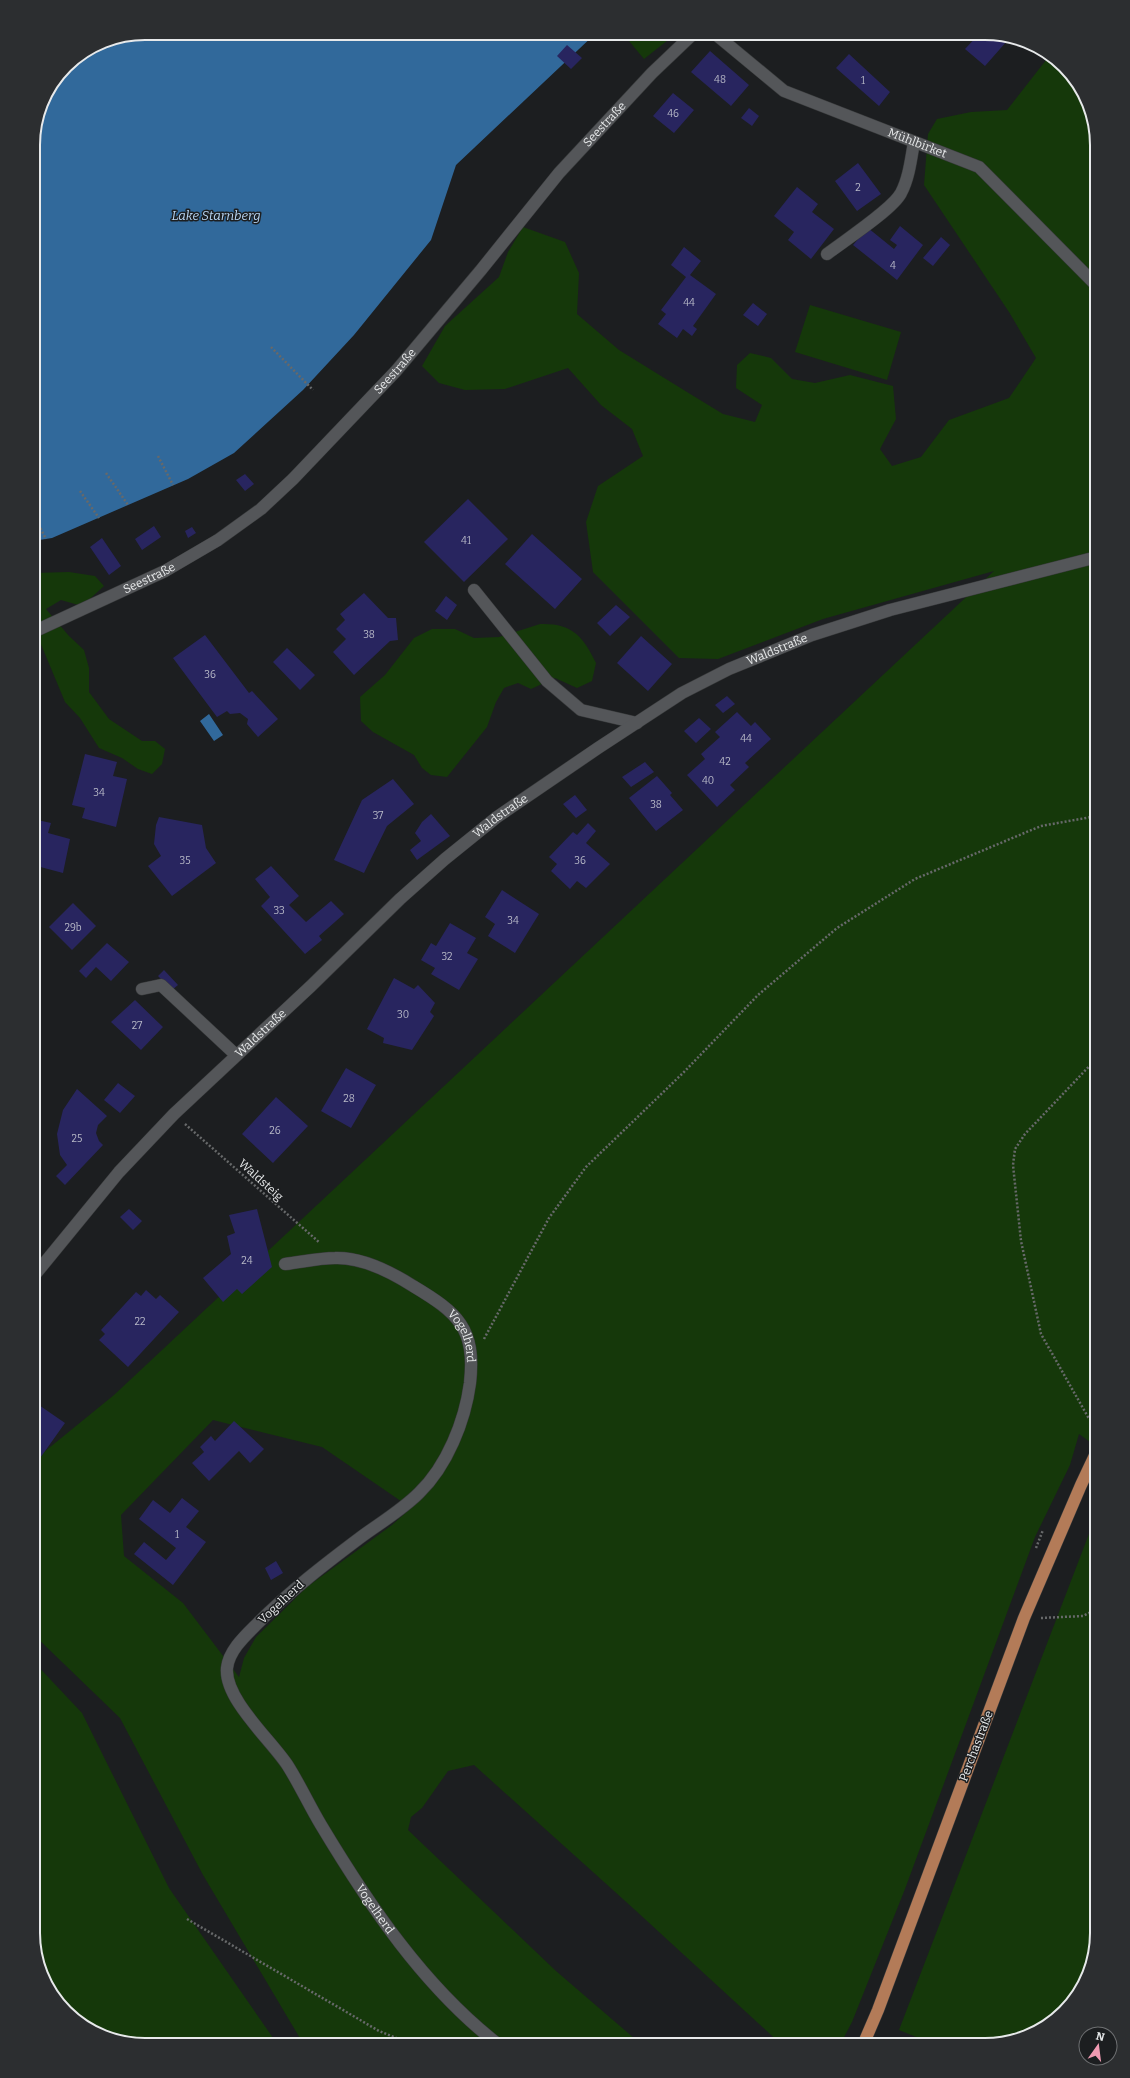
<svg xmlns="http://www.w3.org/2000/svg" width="1130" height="2078" viewBox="0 0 1130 2078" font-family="Bitter,serif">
<rect width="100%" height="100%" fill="#1c1e20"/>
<!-- green -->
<path fill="#15380a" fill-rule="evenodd" d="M 619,33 L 677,33 L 644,59 L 629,41 Z
M 1050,55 L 1053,56 L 1088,102 L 1097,145 L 1097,1447 L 1079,1434 L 1070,1465 L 1035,1537 L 905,1889 L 852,2022 L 840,2045 L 782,2045 L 634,1909 L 474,1765 L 448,1771 L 422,1808 L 411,1817 L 408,1830 L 556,1971 L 642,2045 L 304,2045 L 203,1875 L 120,1718 L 33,1634 L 33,1461 L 114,1395 L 994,571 L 823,619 L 718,659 L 679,658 L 593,572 L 586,522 L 598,486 L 643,456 L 632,429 L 601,405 L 568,368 L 505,389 L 465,390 L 439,383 L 422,366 L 445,326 L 499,277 L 508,252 L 523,227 L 565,242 L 579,273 L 577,314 L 619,350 L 687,392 L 723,414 L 755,422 L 762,405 L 736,388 L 737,365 L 750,353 L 771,358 L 792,379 L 815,383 L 850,375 L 893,386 L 896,419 L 880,449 L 892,466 L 921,457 L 949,420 L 1009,398 L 1036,358 L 1009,312 L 924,185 L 928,134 L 937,119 L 971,112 L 1007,110 ZM 213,1420 L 322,1447 L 411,1508 L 392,1525 L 307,1587 L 256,1637 L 244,1658 L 239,1677 L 183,1603 L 124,1556 L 121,1515 Z
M 810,305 L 901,332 L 887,380 L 795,352 Z
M 69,572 L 95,576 L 104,586 L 82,606 L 61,600 L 46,609 L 69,636 L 84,650 L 89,668 L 89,692 L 109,719 L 142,741 L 155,741 L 165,749 L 162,764 L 152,774 L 138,769 L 122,758 L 99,748 L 80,718 L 65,702 L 40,642 L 33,638 L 33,573 Z
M 540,624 C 572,623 583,636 596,663 L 592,681 L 577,688 L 555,678 L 531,689 L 518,683 L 504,688 L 496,702 L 487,727 L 447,777 L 431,775 L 422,768 L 414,755 L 373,732 L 361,721 L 360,697 L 385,675 L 414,638 L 432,629 L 455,629 L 474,638 L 499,637 Z
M 1097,1513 L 1097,1933 L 1078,1995 L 1028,2036 L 985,2045 L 936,2045 L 899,2030 Z
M 33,1661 L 82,1713 L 169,1888 L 278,2045 L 138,2045 L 83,2026 L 42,1976 L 33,1933 Z"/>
<!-- water -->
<path fill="#31699b" d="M 145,33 L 596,33 L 456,165 L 431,240 L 354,335 L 303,390 L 234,453 L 188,479 L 52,538 L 33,541 L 33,138 L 42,102 L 66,66 L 102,41 Z
M 209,714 L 223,735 L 214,741 L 200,721 Z"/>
<!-- building -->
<path fill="#28255f" d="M 980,33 L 993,33 L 1001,36 L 1007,41 L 985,66 L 965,49 Z
M 567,45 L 582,58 L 571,69 L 557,56 Z
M 710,51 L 749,85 L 731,106 L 691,72 Z
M 849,54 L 890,92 L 879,106 L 836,68 Z
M 673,93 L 694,110 L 674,133 L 653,116 Z
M 749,108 L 759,116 L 752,126 L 741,118 Z
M 858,163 L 881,194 L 857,211 L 835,181 Z
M 797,187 L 818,204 L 812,212 L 834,229 L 811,259 L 788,240 L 794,232 L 774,216 Z
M 900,226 L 923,245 L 897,280 L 853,245 L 868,228 L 894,249 L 897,245 L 890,240 Z
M 941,237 L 950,245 L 933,266 L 923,258 Z
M 684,247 L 701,261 L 690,275 L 716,294 L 693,326 L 697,329 L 692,336 L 683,329 L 677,338 L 658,324 L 666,314 L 661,310 L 686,277 L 671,265 Z
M 753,303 L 767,314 L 758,326 L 743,315 Z
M 245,474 L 254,484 L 245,491 L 236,480 Z
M 468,499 L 508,539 L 464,582 L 424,542 Z
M 154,526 L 161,537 L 142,550 L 135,539 Z
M 192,527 L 196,533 L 188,538 L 185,531 Z
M 532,534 L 582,579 L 555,609 L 505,564 Z
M 102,538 L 121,566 L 109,575 L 90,547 Z
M 364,593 L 388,618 L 396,618 L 398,640 L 390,641 L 354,675 L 333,652 L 346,639 L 336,629 L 345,620 L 340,614 Z
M 446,596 L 457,605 L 447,620 L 435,611 Z
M 616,605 L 630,617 L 610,636 L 597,623 Z
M 205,635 L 249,693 L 252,691 L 278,719 L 258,737 L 247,724 L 248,719 L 240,713 L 230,714 L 227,711 L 217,717 L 173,658 Z
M 641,636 L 672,664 L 648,691 L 617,663 Z
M 287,648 L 315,675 L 300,690 L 273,662 Z
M 727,696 L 735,704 L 723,713 L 715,705 Z
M 737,712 L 751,726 L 755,722 L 771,739 L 745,763 L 749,767 L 730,785 L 735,790 L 717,807 L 687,775 L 705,759 L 701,754 L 720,737 L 715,732 Z
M 699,718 L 711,729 L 696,743 L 684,731 Z
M 85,754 L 117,762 L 113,776 L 127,779 L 116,827 L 82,818 L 85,808 L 72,805 Z
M 645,762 L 654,772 L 631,787 L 622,777 Z
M 657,776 L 672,793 L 670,795 L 683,810 L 656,831 L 629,798 Z
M 393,779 L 414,804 L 387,826 L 364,873 L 334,860 L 362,800 Z
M 575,795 L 587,810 L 576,818 L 563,804 Z
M 431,814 L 450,836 L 417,860 L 410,850 L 421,841 L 415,833 L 422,822 Z
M 159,817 L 202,825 L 206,848 L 216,863 L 172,896 L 148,866 L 161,856 L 154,844 L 156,825 Z
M 33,819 L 51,823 L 48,833 L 70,839 L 63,873 L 33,865 Z
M 588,823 L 596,831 L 586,843 L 610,864 L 586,888 L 577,881 L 570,889 L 551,871 L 557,864 L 549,857 L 573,832 L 577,835 Z
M 271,866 L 299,896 L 289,905 L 306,922 L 331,901 L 344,914 L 319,936 L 322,940 L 305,954 L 261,906 L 270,897 L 255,879 Z
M 502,890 L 539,914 L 515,953 L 488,936 L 495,924 L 485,917 Z
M 73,903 L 96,926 L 72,950 L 49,927 Z
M 450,923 L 476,938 L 467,953 L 478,959 L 459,990 L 431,974 L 435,968 L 421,960 L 431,943 L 436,946 Z
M 107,943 L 129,962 L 111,981 L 96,967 L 86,978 L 79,971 Z
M 164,970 L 178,985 L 172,990 L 158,976 Z
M 394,978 L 414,989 L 418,985 L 435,1003 L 430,1012 L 434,1016 L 412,1050 L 383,1043 L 384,1038 L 367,1029 Z
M 135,1000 L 163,1027 L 141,1050 L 111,1022 Z
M 346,1068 L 376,1085 L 351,1128 L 321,1111 Z
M 118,1083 L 135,1096 L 120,1113 L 104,1100 Z
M 77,1089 L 107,1116 L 98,1125 L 96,1133 L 99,1141 L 103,1145 L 65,1185 L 56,1176 L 67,1165 L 60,1155 L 57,1134 L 63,1110 Z
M 276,1097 L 308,1126 L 273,1163 L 242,1134 Z
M 129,1209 L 142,1221 L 133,1230 L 120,1217 Z
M 257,1209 L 272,1267 L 242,1294 L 237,1289 L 223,1302 L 203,1278 L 231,1254 L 227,1236 L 235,1233 L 229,1215 Z
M 146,1290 L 156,1299 L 160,1295 L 179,1312 L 128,1367 L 99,1340 L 105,1334 L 101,1330 L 136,1292 L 141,1296 Z
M 36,1403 L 65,1423 L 33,1468 L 33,1407 Z
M 234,1421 L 264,1449 L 250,1463 L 239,1451 L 209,1481 L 192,1463 L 204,1452 L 200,1447 L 211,1436 L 215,1441 Z
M 182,1498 L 199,1511 L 186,1527 L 206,1542 L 173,1585 L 134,1554 L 144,1542 L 166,1560 L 176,1548 L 139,1519 L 153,1500 L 170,1513 Z
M 276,1561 L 283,1573 L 271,1580 L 265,1568 Z"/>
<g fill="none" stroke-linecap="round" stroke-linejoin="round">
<!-- minor casing -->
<g stroke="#383a3b" stroke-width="13">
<g id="minor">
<path id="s1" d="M 714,33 L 784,91 L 979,167 L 1097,286"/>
<path d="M 827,254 C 844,241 893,209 901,193 C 909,178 911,159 914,142"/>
<path d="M 474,590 L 547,681 L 581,710 L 637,723"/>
<path id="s2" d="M 33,632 L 165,571 L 218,540 L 261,509 L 293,479 L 396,371 L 481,270 L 559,173 L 652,73 L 694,33"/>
<path d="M 142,989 L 161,985 L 236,1055"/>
<path id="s3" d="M 285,1264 C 302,1262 319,1258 335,1258 C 363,1257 391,1272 413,1286 C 458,1313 476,1328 470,1383 C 465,1421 447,1466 419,1493 C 402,1510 380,1523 361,1537 C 325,1564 290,1591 258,1623 C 246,1635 229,1650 227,1668 C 224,1699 272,1741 288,1766 C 300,1785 309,1805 321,1825 C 369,1905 424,1987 499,2045"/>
<path id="s4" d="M 33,1277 L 119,1172 L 174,1114 L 311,986 L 400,899 L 445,859 L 497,817 L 598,748 L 682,693 L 729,669 L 812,635 L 890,610 L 1097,557"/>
</g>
</g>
<!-- major casing -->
<g stroke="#383a3b" stroke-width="13">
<path id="major" d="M 863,2045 L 878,2010 L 1024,1618 L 1081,1485 L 1097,1451"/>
</g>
<!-- path -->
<path stroke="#67696a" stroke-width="2.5" stroke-dasharray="2 2" stroke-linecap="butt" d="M 271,347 L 313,390
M 158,456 L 173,485
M 106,473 L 128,505
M 80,491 L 99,518
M 33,514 L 46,539
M 185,1124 L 320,1243
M 484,1339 L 549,1218 L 586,1167 L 684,1072 L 758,995 L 837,928 L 915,879 L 1041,826 L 1097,816
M 1097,1426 L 1088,1417 L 1041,1334 L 1021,1241 L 1013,1165 L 1015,1149 L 1025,1134 L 1097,1058
M 1090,1438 L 1097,1425
M 1036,1548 L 1043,1530
M 1041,1618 L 1083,1616 L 1097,1609
M 187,1919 L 379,2031 L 413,2045"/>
<!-- minor -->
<use href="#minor" stroke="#545659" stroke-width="12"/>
<!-- major -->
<use href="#major" stroke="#b37b58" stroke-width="12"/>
</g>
<g text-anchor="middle" stroke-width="3" stroke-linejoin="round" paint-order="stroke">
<!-- number labels -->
<g font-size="10" fill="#b7b8c7">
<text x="720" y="83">48</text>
<text x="863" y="84">1</text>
<text x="673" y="117">46</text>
<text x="858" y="191">2</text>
<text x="893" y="269">4</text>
<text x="689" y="306">44</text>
<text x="466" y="544">41</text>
<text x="369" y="638">38</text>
<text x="210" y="678">36</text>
<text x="746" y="742">44</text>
<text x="725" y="765">42</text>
<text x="708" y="784">40</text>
<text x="99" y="796">34</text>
<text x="656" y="808">38</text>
<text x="378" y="819">37</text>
<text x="185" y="864">35</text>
<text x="580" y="864">36</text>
<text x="279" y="914">33</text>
<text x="513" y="924">34</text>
<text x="73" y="931">29b</text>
<text x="447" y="960">32</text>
<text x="403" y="1018">30</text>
<text x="137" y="1029">27</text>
<text x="349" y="1102">28</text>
<text x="275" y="1134">26</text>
<text x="77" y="1142">25</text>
<text x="247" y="1264">24</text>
<text x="140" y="1325">22</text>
<text x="177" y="1538">1</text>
</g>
<!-- street labels -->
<g font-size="12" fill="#e7e9ea" stroke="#1c1e20">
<text dy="4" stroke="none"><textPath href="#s2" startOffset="776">Seestraße</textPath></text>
<text dy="4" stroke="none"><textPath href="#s1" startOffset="234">Mühlbirket</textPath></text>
<text dy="4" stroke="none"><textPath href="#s2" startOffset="452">Seestraße</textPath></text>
<text dy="4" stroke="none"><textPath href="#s2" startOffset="128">Seestraße</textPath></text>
<text dy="4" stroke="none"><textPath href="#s4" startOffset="982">Waldstraße</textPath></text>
<text dy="4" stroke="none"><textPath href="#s4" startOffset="658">Waldstraße</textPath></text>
<text dy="4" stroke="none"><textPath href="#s4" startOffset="334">Waldstraße</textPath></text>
<text transform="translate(261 1180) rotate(42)" y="4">Waldsteig</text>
<text dy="4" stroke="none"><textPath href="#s3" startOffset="208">Vogelherd</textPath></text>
<text transform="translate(281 1602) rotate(-43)" y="4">Vogelherd</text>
<text transform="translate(976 1746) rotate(-69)" y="4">Perchastraße</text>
<text dy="4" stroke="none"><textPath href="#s3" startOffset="928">Vogelherd</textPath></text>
</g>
<!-- water labels -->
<g font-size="13" font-style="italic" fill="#b8d5f3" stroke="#1c1e20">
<text x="216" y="220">Lake Starnberg</text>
</g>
</g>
<!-- crop -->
<path d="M0 0H1130V2078H0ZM145 40H985A105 105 0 0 1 1090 145V1933A105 105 0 0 1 985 2038H145A105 105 0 0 1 40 1933V145A105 105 0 0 1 145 40Z" fill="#2c2e30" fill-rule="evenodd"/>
<path fill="none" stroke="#e7e9ea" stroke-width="2" d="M145 40H985A105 105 0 0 1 1090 145V1933A105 105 0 0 1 985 2038H145A105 105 0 0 1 40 1933V145A105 105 0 0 1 145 40Z"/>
<!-- north arrow -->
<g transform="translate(1098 2046) rotate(14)"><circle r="19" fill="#1c1e20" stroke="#6d6f71"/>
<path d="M0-3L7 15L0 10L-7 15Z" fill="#f19ab2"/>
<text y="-6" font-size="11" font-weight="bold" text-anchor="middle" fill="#e7e9ea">N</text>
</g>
</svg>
